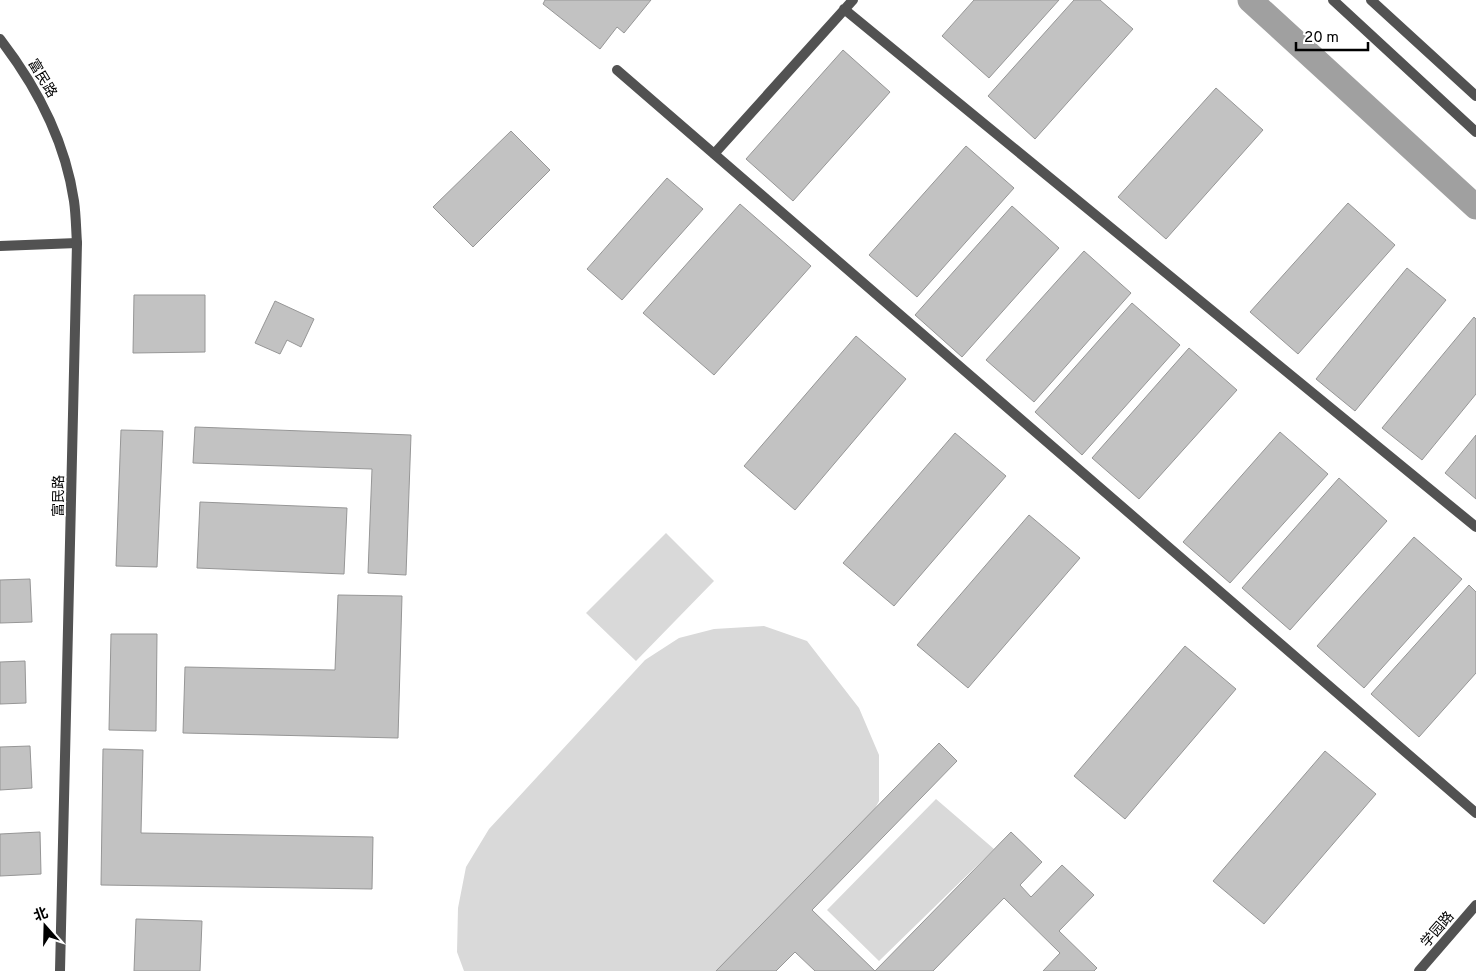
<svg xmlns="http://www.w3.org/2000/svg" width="1476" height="971" viewBox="0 0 1476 971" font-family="Overpass,'Noto Sans SC',sans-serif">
<rect width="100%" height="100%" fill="#fff"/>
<!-- green -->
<path fill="#d9d9d9" d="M 666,533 L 714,581 L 636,661 L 586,613 Z
M 764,626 L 807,641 L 859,708 L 879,755 L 879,801 L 866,825 L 726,971 L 464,971 L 457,952 L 458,908 L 466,867 L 489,829 L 645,660 L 679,638 L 714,629 Z
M 936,799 L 994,849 L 879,961 L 827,910 Z"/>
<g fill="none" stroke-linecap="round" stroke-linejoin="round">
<!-- canal -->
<path stroke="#a0a0a0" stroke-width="25" d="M 1250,0 L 1476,207"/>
</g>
<!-- building -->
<path fill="#c2c2c2" stroke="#969696" d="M 545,0 L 651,0 L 624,33 L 617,27 L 600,49 L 543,4 Z
M 974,0 L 1059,0 L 989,78 L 942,36 Z
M 1074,0 L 1100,0 L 1133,29 L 1035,139 L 988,96 Z
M 843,50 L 890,92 L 793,201 L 746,159 Z
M 1216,88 L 1263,130 L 1166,239 L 1118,197 Z
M 511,131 L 550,170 L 473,247 L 433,207 Z
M 966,146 L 1014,188 L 917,297 L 869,255 Z
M 667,178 L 703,209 L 622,300 L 587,269 Z
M 1348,203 L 1395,245 L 1298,354 L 1250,312 Z
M 740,204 L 811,266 L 714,375 L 643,313 Z
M 1012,206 L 1059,248 L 962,357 L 915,315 Z
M 1084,251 L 1131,293 L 1034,402 L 986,360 Z
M 1407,268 L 1446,300 L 1355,411 L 1316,379 Z
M 134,295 L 205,295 L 205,352 L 133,353 Z
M 275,301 L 314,319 L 301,347 L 287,340 L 280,354 L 255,343 Z
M 1132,303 L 1180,345 L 1082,455 L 1035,412 Z
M 1474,317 L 1476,319 L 1476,394 L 1422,460 L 1382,428 Z
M 856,336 L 906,379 L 795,510 L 744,466 Z
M 1189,348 L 1237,390 L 1139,499 L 1092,458 Z
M 195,427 L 411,435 L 406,575 L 368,573 L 372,469 L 193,463 Z
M 121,430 L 163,431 L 157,567 L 116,566 Z
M 1280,432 L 1328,474 L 1230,583 L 1183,542 Z
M 955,433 L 1006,476 L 894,606 L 843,563 Z
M 1476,435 L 1476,499 L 1445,473 Z
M 1339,478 L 1387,521 L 1290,630 L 1242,588 Z
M 200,502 L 347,508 L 344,574 L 197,568 Z
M 1029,515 L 1080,558 L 968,688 L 917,645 Z
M 1414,537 L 1462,579 L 1364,688 L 1317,646 Z
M 30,579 L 32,622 L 0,623 L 0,580 Z
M 1469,585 L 1476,592 L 1476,673 L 1419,737 L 1371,694 Z
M 338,595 L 402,596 L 398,738 L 183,733 L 185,667 L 335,670 Z
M 111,634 L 157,634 L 156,731 L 109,730 Z
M 1185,646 L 1236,689 L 1125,819 L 1074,776 Z
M 25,661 L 26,703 L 0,704 L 0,662 Z
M 939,743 L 957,761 L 812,910 L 875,971 L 1011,832 L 1042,862 L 1020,885 L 1031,897 L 1062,865 L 1094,895 L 1059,931 L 1097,968 L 1094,971 L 1043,971 L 1060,953 L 1004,898 L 933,971 L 815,971 L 795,952 L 776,971 L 716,971 Z
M 30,746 L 32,788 L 0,790 L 0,747 Z
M 103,749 L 143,750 L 141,833 L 373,837 L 372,889 L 101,885 Z
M 1325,751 L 1376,794 L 1264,924 L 1213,881 Z
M 40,832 L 41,874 L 0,876 L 0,834 Z
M 136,919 L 202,921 L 200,971 L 134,971 Z"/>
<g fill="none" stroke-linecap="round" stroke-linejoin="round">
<!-- minor -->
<path stroke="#525252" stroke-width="10" d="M 844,9 L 1476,527
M 617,70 L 1476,813
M 714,154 L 853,0
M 0,246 L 77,243
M 1419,971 L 1476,905"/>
<!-- tertiary -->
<path stroke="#525252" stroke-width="10" d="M 1333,0 L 1476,132
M 1371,0 L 1476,96
M 0,39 C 37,87 65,140 74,201 C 76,215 76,229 77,243 L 60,971"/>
</g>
<g text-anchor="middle" stroke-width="4" stroke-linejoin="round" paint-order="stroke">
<!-- street labels -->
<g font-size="14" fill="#000" stroke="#fff">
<text transform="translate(43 78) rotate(59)" y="5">富民路</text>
<text transform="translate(58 496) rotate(-89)" y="5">富民路</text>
<text transform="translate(1437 929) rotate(-49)" y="5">学园路</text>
</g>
</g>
<!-- north arrow -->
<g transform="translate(45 926) rotate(340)" stroke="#ffffff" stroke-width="4" paint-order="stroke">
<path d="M0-4L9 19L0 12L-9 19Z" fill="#000000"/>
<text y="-8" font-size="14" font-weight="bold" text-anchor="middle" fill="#000000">北</text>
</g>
<!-- scale -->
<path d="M1296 42v8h72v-8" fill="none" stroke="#000000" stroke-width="2.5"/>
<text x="1304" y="42" font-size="15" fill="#000000" stroke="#ffffff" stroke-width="4" paint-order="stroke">20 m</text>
</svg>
